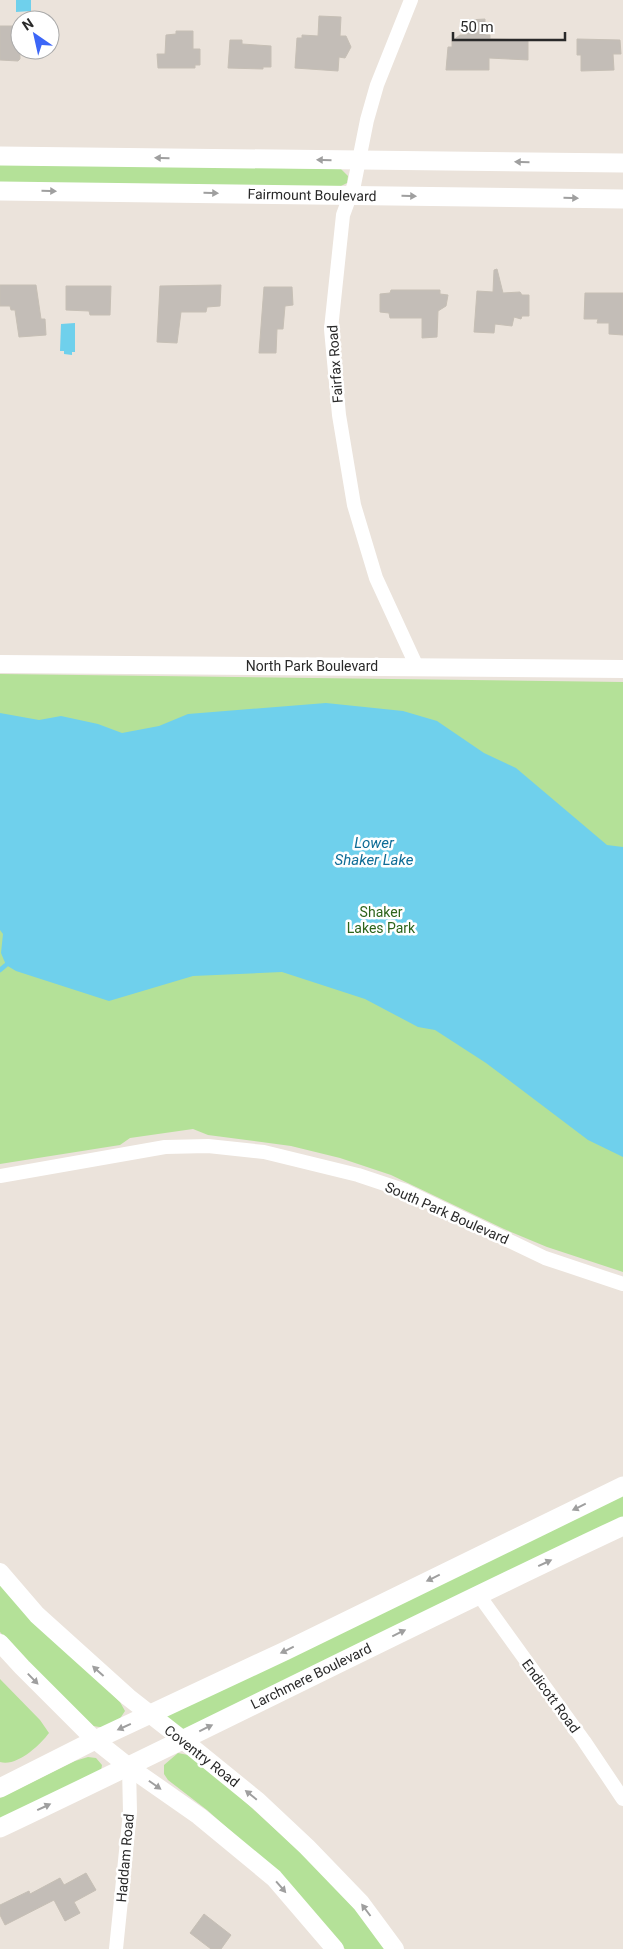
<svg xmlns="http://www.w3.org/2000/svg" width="623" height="1949" viewBox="0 0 623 1949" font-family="Roboto,sans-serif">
<rect width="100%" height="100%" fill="#ebe3db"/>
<!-- green -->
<path fill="#b4e198" d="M 0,163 L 341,169 L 348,176 L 347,183 L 339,187 L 0,185 Z
M 0,674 L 623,682 L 623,1272 L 547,1247 L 504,1229 L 391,1175 L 340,1158 L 291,1146 L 208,1135 L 193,1129 L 130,1138 L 120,1145 L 0,1164 Z
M 623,1486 L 623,1526 L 183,1740 L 149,1715 Z
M 0,1581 L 120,1702 L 125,1711 L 119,1720 L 106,1728 L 93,1726 L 35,1670 L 0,1632 Z
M 0,1679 L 40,1720 L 49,1733 C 40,1745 17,1767 0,1762 Z
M 178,1753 L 188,1755 L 220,1779 L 319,1869 L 367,1923 L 386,1949 L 345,1949 L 261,1858 L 207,1810 L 168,1780 L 164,1774 L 164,1765 Z
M 88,1757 L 96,1758 L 102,1765 L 101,1771 L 0,1824 L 0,1798 L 75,1761 Z"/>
<!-- water -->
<path fill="#6fd0ec" d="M 16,0 L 31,0 L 31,11 L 16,12 Z
M 75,323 L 75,352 L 72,352 L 72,355 L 64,354 L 64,351 L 60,351 L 61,324 Z
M 326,703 L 403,711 L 437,721 L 484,753 L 516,768 L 607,845 L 623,847 L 623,1157 L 588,1140 L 486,1063 L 435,1030 L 418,1027 L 365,999 L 282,972 L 193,976 L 109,1001 L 16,971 L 6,965 L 1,953 L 3,934 L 0,930 L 0,713 L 39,720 L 61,716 L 98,724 L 122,733 L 159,726 L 188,714 Z"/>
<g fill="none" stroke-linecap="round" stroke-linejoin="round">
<!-- stream -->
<path stroke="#6fd0ec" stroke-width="4.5" d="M 0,970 L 6,965"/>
</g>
<!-- building -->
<path fill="#c3bdb7" stroke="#c6bfb5" d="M 319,16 L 341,17 L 340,36 L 346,36 L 351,47 L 345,58 L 339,57 L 338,71 L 295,68 L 297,38 L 302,38 L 302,35 L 318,36 Z
M 485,19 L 485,35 L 490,35 L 490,39 L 528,40 L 528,60 L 489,58 L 489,70 L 446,70 L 448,47 L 452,47 L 452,41 L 460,35 L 467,35 L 468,20 Z
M 0,26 L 13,26 L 17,30 L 17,38 L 20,40 L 20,59 L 18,61 L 0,60 Z
M 176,31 L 193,31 L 193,49 L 200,49 L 200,65 L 195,65 L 195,68 L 158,68 L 157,54 L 165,54 L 166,35 L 176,34 Z
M 577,39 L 620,40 L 621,54 L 613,54 L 614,70 L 581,71 L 581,55 L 577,55 Z
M 230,40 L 242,40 L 242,44 L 271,46 L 271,67 L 263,67 L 263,69 L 228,68 Z
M 497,269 L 503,293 L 520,292 L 522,295 L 529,295 L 529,316 L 522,316 L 521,319 L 514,317 L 512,326 L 495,324 L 494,333 L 474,332 L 477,291 L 493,292 L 494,270 Z
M 0,285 L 36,285 L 41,319 L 45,319 L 46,335 L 19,337 L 15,310 L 11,310 L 10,306 L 0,306 Z
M 221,285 L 220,306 L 207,307 L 206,312 L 181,312 L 177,343 L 157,342 L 160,286 Z
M 66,286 L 111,286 L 110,315 L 90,315 L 89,311 L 66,310 Z
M 264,287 L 292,287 L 293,305 L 285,306 L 283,329 L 277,329 L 276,353 L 259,353 Z
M 391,290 L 440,290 L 440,294 L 448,295 L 446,306 L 438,311 L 437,337 L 422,338 L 422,318 L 390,318 L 389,313 L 380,312 L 380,294 L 390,293 Z
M 585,293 L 623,293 L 623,335 L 609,334 L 609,323 L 597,323 L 598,319 L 584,319 Z
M 86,1873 L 96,1890 L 74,1902 L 80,1913 L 65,1921 L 54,1900 L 5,1925 L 0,1915 L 0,1905 L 29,1891 L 30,1894 L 60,1878 L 64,1885 Z
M 204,1914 L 231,1935 L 221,1949 L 211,1949 L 190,1933 Z"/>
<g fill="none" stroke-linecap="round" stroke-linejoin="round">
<!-- minor -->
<path stroke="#fff" stroke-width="14" d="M 411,0 L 377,85 L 367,120 L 354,185 L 343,215 L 331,329 L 339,415 L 354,505 L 376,578 L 417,667
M 0,1176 L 165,1147 L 208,1146 L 264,1152 L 358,1175 L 406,1191 L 545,1258 L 623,1284
M 478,1594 L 584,1741 L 623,1799
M 116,1949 L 130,1812 L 129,1767"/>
<!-- tertiary -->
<path stroke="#fff" stroke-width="18" d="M 0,664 L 623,669
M 0,1572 L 37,1615 L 128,1697 L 183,1740 L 258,1801 L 307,1847 L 361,1903 L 395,1949
M 0,1643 L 22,1667 L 95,1740 L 129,1767 L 199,1816 L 274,1878 L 335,1949"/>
<!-- secondary -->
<path stroke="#fff" stroke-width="19" d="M 0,156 L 623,163
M 0,191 L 623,199
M 0,1788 L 95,1740 L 285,1651 L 623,1486
M 0,1828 C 209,1729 414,1624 623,1526"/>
</g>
<!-- one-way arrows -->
<defs><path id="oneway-solid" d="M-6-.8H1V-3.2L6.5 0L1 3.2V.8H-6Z" transform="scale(1.25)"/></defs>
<g fill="#9f9f9f">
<use href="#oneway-solid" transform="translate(162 158) rotate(-179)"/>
<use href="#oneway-solid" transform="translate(324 160) rotate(-179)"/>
<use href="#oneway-solid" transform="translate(522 162) rotate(-179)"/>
<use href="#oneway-solid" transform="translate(49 191) rotate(1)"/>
<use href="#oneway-solid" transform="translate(211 193) rotate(1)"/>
<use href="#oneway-solid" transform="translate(409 196) rotate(1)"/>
<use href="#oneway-solid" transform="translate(571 198) rotate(1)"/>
<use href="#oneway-solid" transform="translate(579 1507) rotate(154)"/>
<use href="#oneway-solid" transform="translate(545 1563) rotate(-25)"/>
<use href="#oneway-solid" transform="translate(433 1578) rotate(154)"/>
<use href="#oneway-solid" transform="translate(399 1633) rotate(-26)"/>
<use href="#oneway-solid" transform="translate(287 1650) rotate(154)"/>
<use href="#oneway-solid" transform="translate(98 1671) rotate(-138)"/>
<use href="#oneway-solid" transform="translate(33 1679) rotate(46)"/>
<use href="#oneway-solid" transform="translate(124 1727) rotate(156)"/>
<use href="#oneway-solid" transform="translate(206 1728) rotate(-26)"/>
<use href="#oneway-solid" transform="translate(155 1785) rotate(35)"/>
<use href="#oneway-solid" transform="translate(251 1795) rotate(-141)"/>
<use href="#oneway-solid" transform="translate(44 1807) rotate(-25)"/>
<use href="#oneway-solid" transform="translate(281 1887) rotate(49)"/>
<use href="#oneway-solid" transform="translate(366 1910) rotate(-127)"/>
</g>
<g text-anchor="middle" stroke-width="5" stroke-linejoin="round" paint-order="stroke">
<!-- street labels -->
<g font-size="14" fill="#292929" stroke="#fff">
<text transform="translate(312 195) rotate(1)" y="5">Fairmount Boulevard</text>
<text transform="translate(335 364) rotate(-94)" y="5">Fairfax Road</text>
<text x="312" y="671">North Park Boulevard</text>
<text transform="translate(447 1213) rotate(24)" y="5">South Park Boulevard</text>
<text transform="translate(311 1676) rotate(-26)" y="5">Larchmere Boulevard</text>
<text transform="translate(551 1696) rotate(54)" y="5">Endicott Road</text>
<text transform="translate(202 1756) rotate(38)" y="5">Coventry Road</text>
<text transform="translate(125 1858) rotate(-85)" y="5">Haddam Road</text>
</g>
<!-- park labels -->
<g font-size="14" fill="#2d641b" stroke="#fff">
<text x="381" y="917">Shaker<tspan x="381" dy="16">Lakes Park</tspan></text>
</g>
<!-- water labels -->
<g font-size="15" font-style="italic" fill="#0f6d97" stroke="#fff">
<text x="374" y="848">Lower<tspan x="374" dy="17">Shaker Lake</tspan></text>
</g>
</g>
<!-- north arrow -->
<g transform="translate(35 35) rotate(326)"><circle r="24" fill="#ffffff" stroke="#a9a9a9"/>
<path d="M0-4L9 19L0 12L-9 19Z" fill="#3c66f7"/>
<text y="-8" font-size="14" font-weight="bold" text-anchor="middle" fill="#292929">N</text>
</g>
<!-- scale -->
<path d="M453 32v8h112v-8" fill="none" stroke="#292929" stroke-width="2.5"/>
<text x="460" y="32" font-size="15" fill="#292929" stroke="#ffffff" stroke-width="4" paint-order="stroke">50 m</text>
</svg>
